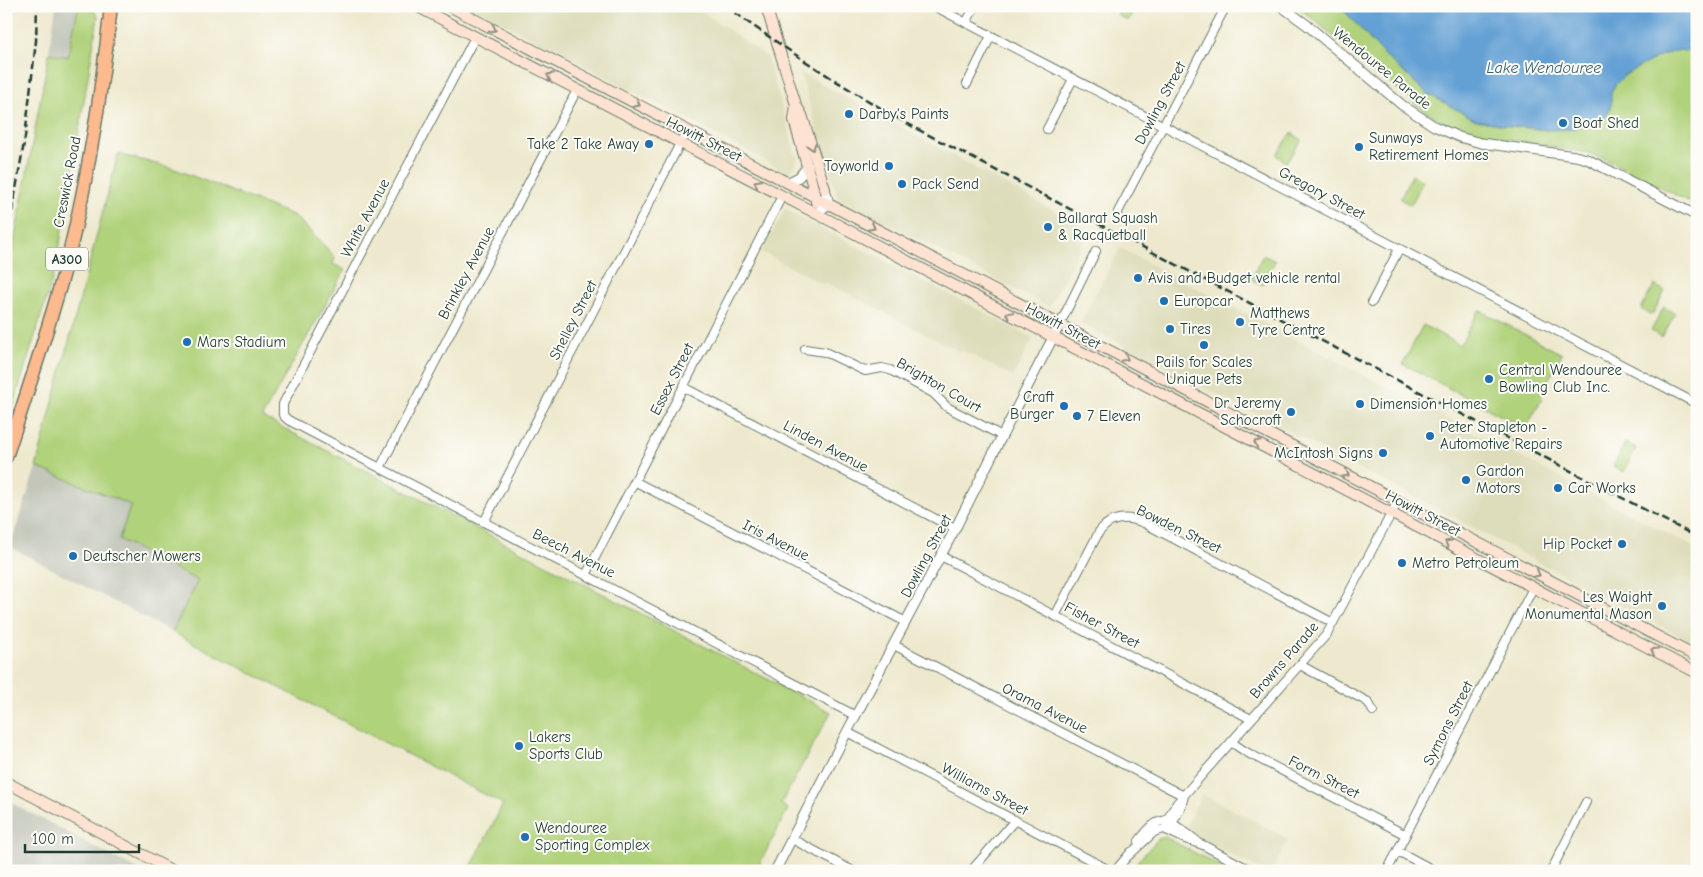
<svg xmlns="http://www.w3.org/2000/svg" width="1703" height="877" viewBox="0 0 1703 877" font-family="'Comic Neue',sans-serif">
<rect width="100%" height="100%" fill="#fdfcf7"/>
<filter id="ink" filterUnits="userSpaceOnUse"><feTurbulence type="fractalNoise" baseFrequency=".02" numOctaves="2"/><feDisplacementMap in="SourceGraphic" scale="10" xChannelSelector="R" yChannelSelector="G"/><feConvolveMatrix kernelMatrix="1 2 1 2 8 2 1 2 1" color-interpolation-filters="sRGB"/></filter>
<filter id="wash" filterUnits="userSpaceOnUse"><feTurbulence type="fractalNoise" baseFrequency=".0096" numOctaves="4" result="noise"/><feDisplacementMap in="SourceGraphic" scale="20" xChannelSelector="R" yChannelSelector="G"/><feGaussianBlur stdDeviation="1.12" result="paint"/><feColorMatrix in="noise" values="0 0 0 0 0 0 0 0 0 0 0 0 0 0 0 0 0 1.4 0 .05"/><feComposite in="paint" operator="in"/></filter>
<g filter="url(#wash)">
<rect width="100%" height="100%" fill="#eee9ce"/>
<!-- built -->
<path fill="#deddbb" d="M 470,6 L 695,6 L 767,57 L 797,160 L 792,170 L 787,172 Z
M 800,72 L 1089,230 L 1049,307 L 838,198 Z
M 785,209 L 1033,338 L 1013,377 L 962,350 L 960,352 L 825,282 L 823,284 L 762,252 Z
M 1120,248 L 1697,549 L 1697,645 L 1080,323 Z
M 1202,794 L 1288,839 L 1272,871 L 1263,871 L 1184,830 Z"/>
<!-- industrial -->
<path fill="#c3c6b9" d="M 56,6 L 78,6 L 68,58 L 49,53 Z
M 36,467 L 132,505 L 119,539 L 198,581 L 172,632 L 10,547 Z
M 6,800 L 140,871 L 6,871 Z"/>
<!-- green -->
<path fill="#b0d27a" stroke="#688857" d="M 1122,6 L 1136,6 L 1128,21 L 1117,15 Z
M 1297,6 L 1340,6 L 1385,56 L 1428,94 L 1476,120 L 1510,126 L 1548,130 L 1611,108 C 1611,103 1610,97 1611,92 C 1616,75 1664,50 1681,50 C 1686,51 1692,53 1697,54 L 1697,206 L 1612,162 L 1588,153 L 1466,132 L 1449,125 L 1426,112 Z
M 78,8 L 94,10 L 98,17 L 56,267 L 6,430 L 6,286 L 49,53 L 68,57 Z
M 1292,133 L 1302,140 L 1286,162 L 1276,155 Z
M 118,154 L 172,168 L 295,216 L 335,257 L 333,264 L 345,270 L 262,417 L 831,712 L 781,804 L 788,809 L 756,871 L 469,871 L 503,804 L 172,632 L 198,581 L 119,539 L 131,505 L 36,467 Z
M 1412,175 L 1423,181 L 1411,205 L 1400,199 Z
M 1263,255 L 1275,261 L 1262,285 L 1251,279 Z
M 1654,285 L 1665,291 L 1652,315 L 1641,309 Z
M 1664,307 L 1675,314 L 1662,337 L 1651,331 Z
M 1479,310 L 1562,354 L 1541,394 L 1542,398 L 1526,429 L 1403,364 L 1423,325 L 1460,345 Z
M 1625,443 L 1636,448 L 1624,472 L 1613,467 Z
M 1165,837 L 1229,871 L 1129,871 L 1158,839 Z"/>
<!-- water -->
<path fill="#63a0d4" stroke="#416e84" d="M 1340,6 L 1697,6 L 1697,54 L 1680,50 L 1662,55 L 1626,74 L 1616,84 L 1611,92 L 1611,108 L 1604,119 L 1572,129 L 1548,130 L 1510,126 L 1476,120 L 1428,94 L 1385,56 Z"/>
</g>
<g filter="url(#ink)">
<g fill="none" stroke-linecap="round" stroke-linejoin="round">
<!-- minor casing -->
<g stroke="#67796a" stroke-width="10">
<path id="minor" d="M 934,6 L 1697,404
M 966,23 L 975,6
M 475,37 L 283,404 L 283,415 L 288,420 L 856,716
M 967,84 L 991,36
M 1047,129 L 1073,79
M 1118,212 L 1226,6
M 1372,302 L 1399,249
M 1060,324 L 1096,251
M 805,349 L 825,352 L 865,371 L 882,368 L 890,370 L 933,393 L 947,407 L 1002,436
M 683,387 L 955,529
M 380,468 L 577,90
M 634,481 L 906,622
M 484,522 L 687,130
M 941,556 L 1251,719
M 586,575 L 782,196
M 1055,616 L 1099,532 C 1111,516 1127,516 1144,523 L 1333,623
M 894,645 L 1184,796
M 1300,665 L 1368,702 L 1373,711
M 847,732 L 1111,871
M 1231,742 L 1246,752 L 1406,835
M 1171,826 L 1181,807 L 1184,796
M 1167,830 L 1166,821 L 1177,803 L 1327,634 L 1398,501
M 792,839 L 853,871
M 1139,841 C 1163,809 1167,820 1196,840
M 1398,851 L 1435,871
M 1128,856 L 1154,832 L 1164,829 L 1185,839 L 1203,845 L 1252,871
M 971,871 L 1015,820
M 1115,871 L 1131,852
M 1387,871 L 1533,588
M 1551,871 L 1586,802"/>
</g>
<!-- tertiary casing -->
<g stroke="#67796a" stroke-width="11">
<path id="tertiary" d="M 1281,6 L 1307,25 L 1402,105 L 1434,126 L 1459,137 L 1481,143 L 1575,156 L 1587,159 L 1697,216
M 787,183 L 799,177 L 808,166
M 816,213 L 829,204 L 825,189
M 775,871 L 847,732 L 955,529 L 1002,436 L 1060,324"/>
</g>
<!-- secondary casing -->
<g stroke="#67796a" stroke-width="12">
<path id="secondary" d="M 416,6 L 825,218 L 1697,673
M 449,6 L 1697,657
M 766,6 L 796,105 L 802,115 L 825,189
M 796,105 L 794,120 L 816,198 L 816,202
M 6,782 L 173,871"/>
</g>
<!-- trunk casing -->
<g stroke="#67796a" stroke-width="15">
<path id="trunk" d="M 6,457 C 28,390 51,322 69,254 C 89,173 102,89 111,6"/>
</g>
<!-- minor -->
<use href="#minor" stroke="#fff" stroke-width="8"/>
<!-- tertiary -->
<use href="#tertiary" stroke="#fff" stroke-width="9"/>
<!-- secondary -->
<use href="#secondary" stroke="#fee3d2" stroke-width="10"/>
<!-- trunk -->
<use href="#trunk" stroke="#fcba8e" stroke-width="12"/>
<!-- rail -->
<path stroke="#1f3d34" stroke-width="2.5" stroke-dasharray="8 4" stroke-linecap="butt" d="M 725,6 C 788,51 852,93 919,130 L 1697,537
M 6,247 L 25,137 L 36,41 L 37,6"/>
</g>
<!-- one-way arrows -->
<defs><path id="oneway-chevron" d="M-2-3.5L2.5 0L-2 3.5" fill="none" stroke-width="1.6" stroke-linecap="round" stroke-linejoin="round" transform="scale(1.25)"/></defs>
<g stroke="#8e9083">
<use href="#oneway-chevron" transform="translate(493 29) rotate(27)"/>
<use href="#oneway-chevron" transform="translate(550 76) rotate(-153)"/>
<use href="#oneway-chevron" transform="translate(637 104) rotate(28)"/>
<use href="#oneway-chevron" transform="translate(812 147) rotate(73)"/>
<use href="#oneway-chevron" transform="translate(757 183) rotate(-153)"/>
<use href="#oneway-chevron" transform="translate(872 227) rotate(28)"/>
<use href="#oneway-chevron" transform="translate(1009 315) rotate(-152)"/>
<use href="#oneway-chevron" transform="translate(1125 358) rotate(28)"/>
<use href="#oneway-chevron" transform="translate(1257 443) rotate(-153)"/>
<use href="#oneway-chevron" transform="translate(1346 474) rotate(28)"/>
<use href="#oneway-chevron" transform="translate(1448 543) rotate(-152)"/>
<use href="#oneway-chevron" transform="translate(1537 574) rotate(28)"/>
<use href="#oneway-chevron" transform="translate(1654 651) rotate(-152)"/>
</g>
</g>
<!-- markers -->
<g fill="#1f6fb2" stroke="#fdfcf7" stroke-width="2">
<circle cx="849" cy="114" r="5"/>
<circle cx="1563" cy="123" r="5"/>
<circle cx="649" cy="144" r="5"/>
<circle cx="1359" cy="147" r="5"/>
<circle cx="889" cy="166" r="5"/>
<circle cx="902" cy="184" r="5"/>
<circle cx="1048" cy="227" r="5"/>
<circle cx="1138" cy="278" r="5"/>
<circle cx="1164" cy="301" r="5"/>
<circle cx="1240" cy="322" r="5"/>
<circle cx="1170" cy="329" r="5"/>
<circle cx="187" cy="342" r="5"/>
<circle cx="1204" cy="345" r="5"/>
<circle cx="1489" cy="379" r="5"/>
<circle cx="1360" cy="404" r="5"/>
<circle cx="1064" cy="406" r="5"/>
<circle cx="1291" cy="412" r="5"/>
<circle cx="1077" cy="416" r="5"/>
<circle cx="1430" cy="436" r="5"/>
<circle cx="1383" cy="453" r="5"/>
<circle cx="1466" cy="480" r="5"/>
<circle cx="1558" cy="488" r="5"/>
<circle cx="1622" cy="544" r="5"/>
<circle cx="73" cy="556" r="5"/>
<circle cx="1402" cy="563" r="5"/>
<circle cx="1662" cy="606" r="5"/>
<circle cx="519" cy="746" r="5"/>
<circle cx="525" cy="837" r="5"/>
</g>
<g text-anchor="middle" stroke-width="4" stroke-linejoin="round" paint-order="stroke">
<!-- shield labels -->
<rect fill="#fdfcf7" stroke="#62766e" stroke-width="1" x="46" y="247.5" width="42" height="23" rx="4"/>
<g font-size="14" font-weight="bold" fill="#1f3d34">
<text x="67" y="264">A300</text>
</g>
<!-- street labels -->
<g font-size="15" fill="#1f3d34" stroke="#fdfcf7">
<text transform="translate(1382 68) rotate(39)" y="5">Wendouree Parade</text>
<text transform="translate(1160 103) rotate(-62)" y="5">Dowling Street</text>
<text transform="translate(704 139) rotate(27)" y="5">Howitt Street</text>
<text transform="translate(67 182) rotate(-79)" y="5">Creswick Road</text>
<text transform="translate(1322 193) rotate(28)" y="5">Gregory Street</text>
<text transform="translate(365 218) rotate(-62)" y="5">White Avenue</text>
<text transform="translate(466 273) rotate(-62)" y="5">Brinkley Avenue</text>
<text transform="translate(573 320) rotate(-63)" y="5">Shelley Street</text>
<text transform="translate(1063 326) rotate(28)" y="5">Howitt Street</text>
<text transform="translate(672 379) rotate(-63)" y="5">Essex Street</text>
<text transform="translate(939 385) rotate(30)" y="5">Brighton Court</text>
<text transform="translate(826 446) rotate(28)" y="5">Linden Avenue</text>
<text transform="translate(1423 513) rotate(28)" y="5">Howitt Street</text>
<text transform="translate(1179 529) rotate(26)" y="5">Bowden Street</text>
<text transform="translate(776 540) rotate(27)" y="5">Iris Avenue</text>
<text transform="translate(574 553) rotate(27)" y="5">Beech Avenue</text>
<text transform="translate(926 556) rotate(-62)" y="5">Dowling Street</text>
<text transform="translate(1102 625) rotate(28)" y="5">Fisher Street</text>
<text transform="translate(1284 660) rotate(-49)" y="5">Browns Parade</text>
<text transform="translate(1045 708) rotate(27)" y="5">Orama Avenue</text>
<text transform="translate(1448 723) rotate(-63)" y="5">Symons Street</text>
<text transform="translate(1324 777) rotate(27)" y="5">Form Street</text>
<text transform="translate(985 789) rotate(28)" y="5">Williams Street</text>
</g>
<!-- poi labels -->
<g font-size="15" fill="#1f3d34" stroke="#fdfcf7" text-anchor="start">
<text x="859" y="119">Darby's Paints</text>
<text x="1573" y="128">Boat Shed</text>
<text x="1369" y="143">Sunways<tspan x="1369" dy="17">Retirement Homes</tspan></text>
<text x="639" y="149" text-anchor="end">Take 2 Take Away</text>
<text x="879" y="171" text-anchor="end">Toyworld</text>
<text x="912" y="189">Pack Send</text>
<text x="1058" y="223">Ballarat Squash<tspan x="1058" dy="17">&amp; Racquetball</tspan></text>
<text x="1148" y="283">Avis and Budget vehicle rental</text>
<text x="1174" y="306">Europcar</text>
<text x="1250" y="318">Matthews<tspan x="1250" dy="17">Tyre Centre</tspan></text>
<text x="1180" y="334">Tires</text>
<text x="197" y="347">Mars Stadium</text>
<text x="1204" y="367" text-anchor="middle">Pails for Scales<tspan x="1204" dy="17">Unique Pets</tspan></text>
<text x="1499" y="375">Central Wendouree<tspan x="1499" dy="17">Bowling Club Inc.</tspan></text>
<text x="1054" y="402" text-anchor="end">Craft<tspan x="1054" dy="17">Burger</tspan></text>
<text x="1281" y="408" text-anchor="end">Dr Jeremy<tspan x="1281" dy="17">Schocroft</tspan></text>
<text x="1370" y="409">Dimension Homes</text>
<text x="1087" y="421">7 Eleven</text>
<text x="1440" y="432">Peter Stapleton -<tspan x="1440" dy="17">Automotive Repairs</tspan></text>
<text x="1373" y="458" text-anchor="end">McIntosh Signs</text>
<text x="1476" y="476">Gardon<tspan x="1476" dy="17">Motors</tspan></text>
<text x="1568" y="493">Car Works</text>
<text x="1612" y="549" text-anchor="end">Hip Pocket</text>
<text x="83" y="561">Deutscher Mowers</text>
<text x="1412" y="568">Metro Petroleum</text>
<text x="1652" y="602" text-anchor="end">Les Waight<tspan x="1652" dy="17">Monumental Mason</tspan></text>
<text x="529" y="742">Lakers<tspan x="529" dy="17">Sports Club</tspan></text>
<text x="535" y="833">Wendouree<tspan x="535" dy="17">Sporting Complex</tspan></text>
</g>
<!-- water labels -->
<g font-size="16" font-style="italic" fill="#37606c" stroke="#fdfcf7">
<text x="1544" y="73">Lake Wendouree</text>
</g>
</g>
<!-- margin -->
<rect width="1703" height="877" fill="none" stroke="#fdfcf7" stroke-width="25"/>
<!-- scale -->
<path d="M25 844v8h114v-8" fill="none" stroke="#1f3d34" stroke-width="2.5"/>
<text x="32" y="844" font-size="15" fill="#1f3d34" stroke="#fdfcf7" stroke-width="4" paint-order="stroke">100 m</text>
</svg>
